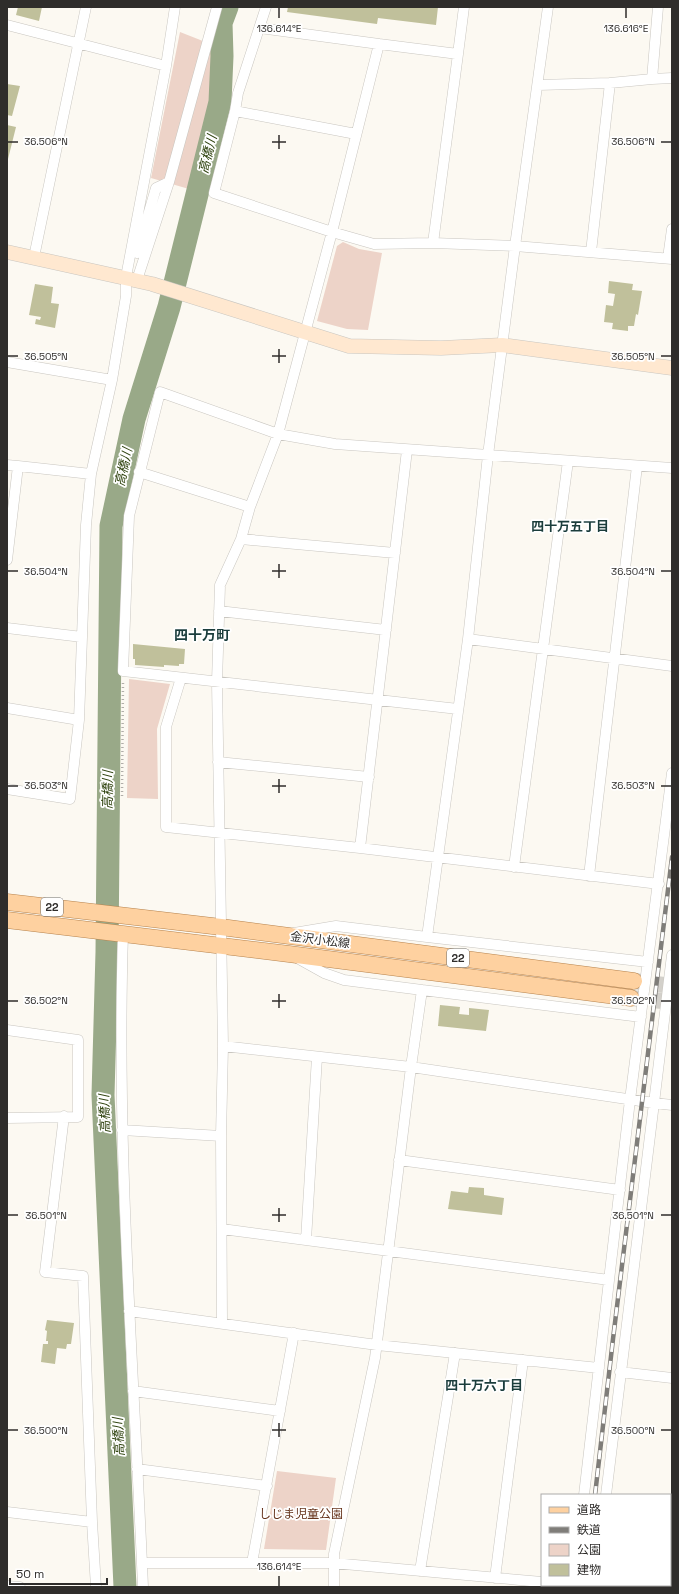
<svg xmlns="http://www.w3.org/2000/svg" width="679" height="1594" viewBox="0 0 679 1594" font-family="'Space Grotesk','Noto Sans JP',sans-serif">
<rect width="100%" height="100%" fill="#fcf9f2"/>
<!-- green -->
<path fill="#edd3c8" d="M 180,32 L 213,45 L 212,105 L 189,189 L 151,178 Z
M 343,242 L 359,249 L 382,253 L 368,330 L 347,329 L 317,321 L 337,246 Z
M 129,679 L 170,684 L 157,729 L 158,799 L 127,798 Z
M 277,1471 L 336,1478 L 326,1550 L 264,1549 Z"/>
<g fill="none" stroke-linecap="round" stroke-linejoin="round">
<!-- river -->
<path stroke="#99a988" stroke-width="23" d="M 125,1587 L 103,1095 L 107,952 L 111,526 L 134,419 L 169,307 L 220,102 L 222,56 L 221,23 L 227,7"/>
</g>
<!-- building -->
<path fill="#c0c09b" d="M 18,7 L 42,7 L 39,21 L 16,15 Z
M 288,7 L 438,7 L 436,25 L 378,18 L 377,24 L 287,12 Z
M 7,84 L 20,86 L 12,116 L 7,115 Z
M 7,125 L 16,127 L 8,159 L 7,159 Z
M 609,281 L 633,284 L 632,290 L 642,291 L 638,315 L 636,314 L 634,326 L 628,326 L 628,331 L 612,329 L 613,323 L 604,322 L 606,305 L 613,306 L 615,294 L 608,293 Z
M 35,284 L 53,287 L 51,303 L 59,304 L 55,328 L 35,324 L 36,319 L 40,320 L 41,317 L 29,315 Z
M 133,644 L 185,649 L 184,664 L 179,664 L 179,666 L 164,665 L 164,667 L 135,665 L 135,659 L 133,659 Z
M 440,1005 L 460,1007 L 459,1014 L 469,1015 L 469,1008 L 489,1010 L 486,1031 L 438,1026 Z
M 469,1187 L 484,1188 L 484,1195 L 504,1198 L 502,1215 L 448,1209 L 451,1191 L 468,1193 Z
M 47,1320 L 74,1323 L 71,1344 L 67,1344 L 66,1349 L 57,1348 L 55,1364 L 41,1362 L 43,1344 L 48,1344 L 48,1341 L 46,1341 L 47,1331 L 45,1330 Z"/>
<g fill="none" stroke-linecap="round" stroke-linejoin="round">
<!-- primary-tunnel -->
<path stroke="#d3d0ca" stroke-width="16" stroke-dasharray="16 8" stroke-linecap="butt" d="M 634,981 L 672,986
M 631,998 L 672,1002"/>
<!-- street casing -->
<g stroke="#c9c6c0" stroke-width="11">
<path id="street" d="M 266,7 L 238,93 L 235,111 L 214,193 L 332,232 L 374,244 L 433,243 L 515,246 L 672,259
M 548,7 L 515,246 L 488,455 L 468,639 L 427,937 L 648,962
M 658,7 L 652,79 L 672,78
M 7,25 L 166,66
M 260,28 L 379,44
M 610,83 L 652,79
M 538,85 L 610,83 L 591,252
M 235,111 L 356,134
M 433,243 L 458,54
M 137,253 L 156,188 L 169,182
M 34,257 L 86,7
M 668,258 L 672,229
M 137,280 L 169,182 L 217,7
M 7,362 L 112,380 L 91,474
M 112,380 L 126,296 L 126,277 L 166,66 L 175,7
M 7,465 L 18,466 L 7,560
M 18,466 L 91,474 L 86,525 L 82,637
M 139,472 L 250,507
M 241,539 L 395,553
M 219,611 L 386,630
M 7,628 L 82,637 L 79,720 L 70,799 L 7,789
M 468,639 L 672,666
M 181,678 L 166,727 L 166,827 L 360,848 L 659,884
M 7,708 L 79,720
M 458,709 L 123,671 L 129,516 L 160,392 L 278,434 L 335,444 L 672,468
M 218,762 L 369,777
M 360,848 L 407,450
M 514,867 L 568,461
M 589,876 L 637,466
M 294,933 L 336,926 L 427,937
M 123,934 C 116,1152 134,1369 143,1587
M 422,990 L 641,1017
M 7,1030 L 78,1040 L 78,1117 L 7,1118
M 223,1046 L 217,682 L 220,585 L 241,539 L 250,507 L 278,434 L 332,232 L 379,44 L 458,54 L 464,7
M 122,1130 L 221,1136 L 223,1046 L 411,1067 L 422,990 L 344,980 L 324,973 L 297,958
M 221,1136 L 222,1323
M 399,1160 L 620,1190
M 222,1229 L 609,1280
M 306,1240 L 317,1057
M 129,1311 L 377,1345 L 599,1368
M 620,1372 L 672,1378
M 133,1391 L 280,1411
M 137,1469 L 267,1486
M 584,1495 L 630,1100 L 672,773
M 606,1495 L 654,1103 L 672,1105
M 7,1512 L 92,1522 L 83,1276 L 45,1272 L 64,1116
M 92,1522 L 96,1587
M 142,1563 L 333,1563 L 542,1582
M 252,1563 L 294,1333
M 420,1571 L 455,1353
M 495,1578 L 523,1360
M 7,1586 L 20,1587
M 334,1587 L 334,1554 L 375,1358 L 411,1067 L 654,1103 L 672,955
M 567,1587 L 567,1585
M 595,1587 L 596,1585"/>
</g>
<!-- secondary casing -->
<g stroke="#c9c6c0" stroke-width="15">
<path id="secondary" d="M 7,252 L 152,284 L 349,346 L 441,348 L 502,345 L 672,368"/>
</g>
<!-- primary casing -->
<g stroke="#b6834e" stroke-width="17">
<path id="primary" d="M 7,902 L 221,927 L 634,981
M 7,920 L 289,954 L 631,998"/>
</g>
<!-- path -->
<path stroke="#b1aea9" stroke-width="2.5" stroke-dasharray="1 3" stroke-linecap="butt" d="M 122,796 L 123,681"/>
<!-- street -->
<use href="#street" stroke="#fff" stroke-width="10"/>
<!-- secondary -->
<use href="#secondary" stroke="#ffe8d0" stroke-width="14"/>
<!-- primary -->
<use href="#primary" stroke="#fed1a0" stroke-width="16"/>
<!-- rail casing -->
<g stroke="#7f7d79" stroke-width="4.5">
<path id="rail" d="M 595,1495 L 613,1339 L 672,857
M 583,1587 L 583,1585"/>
</g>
<!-- rail -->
<use href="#rail" stroke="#fff" stroke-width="3" stroke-dasharray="9" stroke-linecap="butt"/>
</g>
<!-- ticks -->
<path fill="none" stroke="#2f2d2b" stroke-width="1.5" d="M 279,8 L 279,18M 626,8 L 626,18M 279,135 L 279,149M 8,142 L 18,142M 272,142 L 286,142M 661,142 L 671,142M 279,349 L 279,363M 8,356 L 18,356M 272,356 L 286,356M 661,356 L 671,356M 279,564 L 279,578M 8,571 L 18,571M 272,571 L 286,571M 661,571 L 671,571M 279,779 L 279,793M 8,786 L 18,786M 272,786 L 286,786M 661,786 L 671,786M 279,994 L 279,1008M 8,1001 L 18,1001M 272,1001 L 286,1001M 661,1001 L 671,1001M 279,1208 L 279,1222M 8,1215 L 18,1215M 272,1215 L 286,1215M 661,1215 L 671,1215M 279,1423 L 279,1437M 8,1430 L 18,1430M 272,1430 L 286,1430M 661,1430 L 671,1430M 279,1576 L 279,1586"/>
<g text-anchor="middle" stroke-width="3.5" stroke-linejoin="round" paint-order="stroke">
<!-- shield labels -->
<g fill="#fff" stroke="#6d6c6b" stroke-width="1">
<rect x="41" y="898" width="22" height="18" rx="3"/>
<rect x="447" y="949" width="22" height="18" rx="3"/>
</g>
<g font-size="11" font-weight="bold" fill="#2f2d2b">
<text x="52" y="911">22</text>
<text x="458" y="962">22</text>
</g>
<!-- street labels -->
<g font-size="12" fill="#2f2d2b" stroke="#fff">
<text transform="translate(320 940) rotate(7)" y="4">金沢小松線</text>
</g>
<!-- park labels -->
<g font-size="12" fill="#67351d" stroke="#fff">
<text x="301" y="1518">しじま児童公園</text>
</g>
<!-- water labels -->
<g font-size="13" font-style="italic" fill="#2e420e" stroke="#fff">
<text transform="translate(207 154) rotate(-76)" y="5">高橋川</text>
<text transform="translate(123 467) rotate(-78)" y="5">高橋川</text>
<text transform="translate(107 790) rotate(-89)" y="5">高橋川</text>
<text transform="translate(104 1114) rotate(-92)" y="5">高橋川</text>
<text transform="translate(118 1437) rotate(-93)" y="5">高橋川</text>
</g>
<!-- neighbourhood labels -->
<g font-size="13" font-weight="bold" fill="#1b3d3c" stroke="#fff">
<text x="570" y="531">四十万五丁目</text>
<text x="484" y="1390">四十万六丁目</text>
</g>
<!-- quarter labels -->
<g font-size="14" font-weight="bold" fill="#1b3d3c" stroke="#fff">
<text x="202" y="640">四十万町</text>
</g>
</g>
<g font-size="10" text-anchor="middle" fill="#2f2d2b" stroke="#fff" stroke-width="3.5" stroke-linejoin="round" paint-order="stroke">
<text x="279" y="32">136.614°E</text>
<text x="626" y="32">136.616°E</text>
<text x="46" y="145">36.506°N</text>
<text x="633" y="145">36.506°N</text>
<text x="46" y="360">36.505°N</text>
<text x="633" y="360">36.505°N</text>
<text x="46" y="575">36.504°N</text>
<text x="633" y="575">36.504°N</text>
<text x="46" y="789">36.503°N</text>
<text x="633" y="789">36.503°N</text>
<text x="46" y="1004">36.502°N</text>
<text x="633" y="1004">36.502°N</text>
<text x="46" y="1219">36.501°N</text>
<text x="633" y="1219">36.501°N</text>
<text x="46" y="1434">36.500°N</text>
<text x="633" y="1434">36.500°N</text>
<text x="279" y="1570">136.614°E</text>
</g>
<!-- border -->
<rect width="679" height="1594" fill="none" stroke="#2f2d2b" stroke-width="16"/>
<!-- legend -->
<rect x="541" y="1494" width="130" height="92" fill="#ffffff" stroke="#acabaa"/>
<rect x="549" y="1507" width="20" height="6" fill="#fed1a0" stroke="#acabaa"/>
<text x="577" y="1514" font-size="12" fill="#2f2d2b">道路</text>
<rect x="549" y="1527" width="20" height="6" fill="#7f7d79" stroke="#acabaa"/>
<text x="577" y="1534" font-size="12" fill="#2f2d2b">鉄道</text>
<rect x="549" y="1544" width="20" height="12" fill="#edd3c8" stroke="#acabaa"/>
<text x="577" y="1554" font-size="12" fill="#2f2d2b">公園</text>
<rect x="549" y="1564" width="20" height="12" fill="#c0c09b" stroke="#acabaa"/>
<text x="577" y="1574" font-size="12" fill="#2f2d2b">建物</text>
<!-- scale -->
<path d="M10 1578v6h97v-6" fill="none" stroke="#2f2d2b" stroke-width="2"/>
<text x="16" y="1578" font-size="12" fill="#2f2d2b" stroke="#ffffff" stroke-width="3" paint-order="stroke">50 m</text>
</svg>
